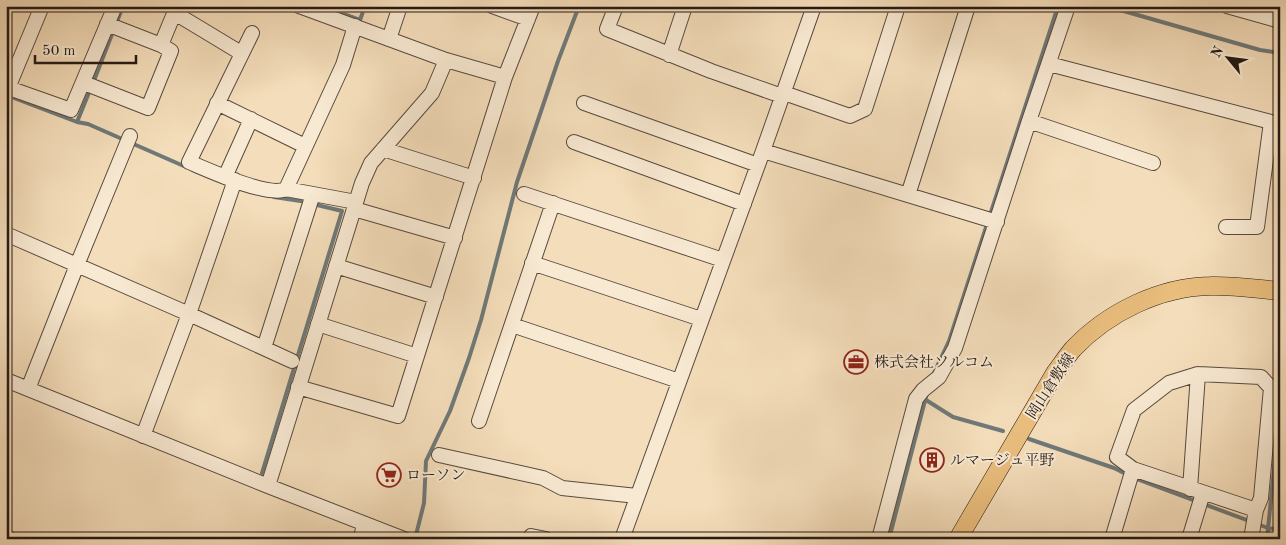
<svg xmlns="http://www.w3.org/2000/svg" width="1286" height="545" viewBox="0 0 1286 545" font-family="'Old Standard TT','Noto Serif JP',serif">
<rect width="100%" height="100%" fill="#f4ddba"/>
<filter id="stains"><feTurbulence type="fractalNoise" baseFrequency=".004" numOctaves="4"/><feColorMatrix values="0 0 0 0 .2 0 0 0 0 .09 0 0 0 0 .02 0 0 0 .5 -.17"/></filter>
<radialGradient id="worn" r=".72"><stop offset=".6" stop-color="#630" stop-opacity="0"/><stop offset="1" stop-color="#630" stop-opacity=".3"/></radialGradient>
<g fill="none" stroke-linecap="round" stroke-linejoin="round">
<!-- stream -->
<path stroke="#6f7978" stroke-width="4" d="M 321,6 L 360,20 L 365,6
M 1106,6 L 1260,50 L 1280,53
M 93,83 L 123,6
M 6,95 L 77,122 L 88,124 L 186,167
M 77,122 L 90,90
M 274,197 L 307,202
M 933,375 L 949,341 L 1058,6
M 926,400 L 953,417 L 1003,431
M 1029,439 L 1114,468 L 1128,475
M 262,473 L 342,211 L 313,204
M 1134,478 L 1268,528 L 1280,530
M 415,539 L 424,503 L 426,461 L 450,411 L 469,358 L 481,320 L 517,182 L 558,61 L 579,6
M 889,539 L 927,393
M 1267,539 L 1280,409"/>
<!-- minor casing -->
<g stroke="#584a3e" stroke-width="16">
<path id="minor" d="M 299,6 L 446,60 L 505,77
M 492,6 L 528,19
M 616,6 L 607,29 L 711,71 L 782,96
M 1227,6 L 1280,21
M 252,33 L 189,162 C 208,170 269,198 286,189 L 356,202
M 389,39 L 400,6
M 161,45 L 173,16 L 178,15 L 241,53
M 669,55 L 685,6
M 1049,64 L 1271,122 L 1257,227 L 1226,227
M 84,83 L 148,108 L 171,51 L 161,45 L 107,24
M 6,87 L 71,110 L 115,6
M 8,88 L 42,6
M 784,93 L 850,116 L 865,109 L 898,6
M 217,103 L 305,146
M 584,103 L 758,165
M 1029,121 L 1153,163
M 574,142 L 744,204
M 383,149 L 474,178
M 763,151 L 997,222
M 225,177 L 251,119
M 235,180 L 189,314 L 292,361
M 286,189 L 343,65 L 355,26
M 524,194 L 723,260
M 908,195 L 968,6
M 354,209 L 455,238
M 6,234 L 189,314 L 143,436
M 532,263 L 701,319
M 336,266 L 436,297
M 318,324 L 417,356
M 512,325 L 679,381
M 264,348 L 313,194
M 6,380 L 268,486 L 404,539
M 298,387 L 398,416 L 505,77 L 533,6
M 28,389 L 77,265 L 130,136
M 479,421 L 553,203
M 439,455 L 543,478 L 562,488 L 637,496
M 268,486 L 362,183 L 371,163 L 432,93 L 446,60
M 1190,489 L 1198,374
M 531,536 L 546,539
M 6,538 L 10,539
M 360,539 L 365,524
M 622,539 L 763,151 L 814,6
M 879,539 L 916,399 L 923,390 L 939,377 L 955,348 L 1029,121 L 1068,6
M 1112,539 L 1133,469
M 1189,539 L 1203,493
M 1251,539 L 1256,510 L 1261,498 L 1271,388 L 1261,377 L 1198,374 L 1169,383 L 1134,410 L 1117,457 L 1133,469 L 1256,510"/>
</g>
<!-- major casing -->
<g stroke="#241914" stroke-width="19">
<path id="major" d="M 958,539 L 1055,373 C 1061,365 1067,356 1073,349 C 1108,312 1160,287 1210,286 C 1233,285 1257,289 1280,291"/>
</g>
<!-- minor -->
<use href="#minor" stroke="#f8e9d2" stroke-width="14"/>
<!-- major -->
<use href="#major" stroke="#eabe7d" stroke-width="18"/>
</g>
<!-- icons -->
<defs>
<g id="office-ring" transform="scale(1.25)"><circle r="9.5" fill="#f8e9d2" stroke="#8f2418" stroke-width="1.5"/><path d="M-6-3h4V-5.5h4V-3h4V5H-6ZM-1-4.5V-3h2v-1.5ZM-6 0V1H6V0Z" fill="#8f2418"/></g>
<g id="building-ring" transform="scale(1.25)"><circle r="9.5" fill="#f8e9d2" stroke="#8f2418" stroke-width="1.5"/><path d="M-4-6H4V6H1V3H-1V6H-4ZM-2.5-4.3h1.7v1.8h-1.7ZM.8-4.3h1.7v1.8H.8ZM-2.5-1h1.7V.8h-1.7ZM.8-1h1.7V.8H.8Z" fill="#8f2418"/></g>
<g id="supermarket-ring" transform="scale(1.25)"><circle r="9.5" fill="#f8e9d2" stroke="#8f2418" stroke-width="1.5"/><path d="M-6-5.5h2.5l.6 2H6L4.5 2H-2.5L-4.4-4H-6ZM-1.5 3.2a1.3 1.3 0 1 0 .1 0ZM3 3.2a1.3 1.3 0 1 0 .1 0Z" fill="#8f2418"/></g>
</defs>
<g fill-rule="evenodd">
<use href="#office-ring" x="856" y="362"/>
<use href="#building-ring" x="932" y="460"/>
<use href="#supermarket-ring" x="389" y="475"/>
</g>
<g text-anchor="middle" stroke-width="4" stroke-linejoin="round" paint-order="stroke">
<!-- poi labels -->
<g font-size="15" fill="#241914" stroke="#f8e9d2" text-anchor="start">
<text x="874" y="367">株式会社ソルコム</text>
<text x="950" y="465">ルマージュ平野</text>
<text x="406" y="480">ローソン</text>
</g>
<!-- street labels -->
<g font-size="15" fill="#241914" stroke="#f8e9d2">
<text transform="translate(1050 386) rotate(-57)" y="5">岡山倉敷線</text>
</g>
</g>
<!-- margin -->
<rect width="1286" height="545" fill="none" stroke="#f4ddba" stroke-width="25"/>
<rect x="8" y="8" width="1271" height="530" fill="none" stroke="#241914" stroke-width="2.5"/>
<rect x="12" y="12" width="1261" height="520" fill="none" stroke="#241914"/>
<!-- north arrow -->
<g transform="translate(1228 58) rotate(299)" stroke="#f8e9d2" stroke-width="4" paint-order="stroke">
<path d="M0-4L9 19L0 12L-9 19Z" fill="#241914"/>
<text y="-8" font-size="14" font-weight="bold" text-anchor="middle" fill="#241914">N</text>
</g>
<!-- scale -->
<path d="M35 55v8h101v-8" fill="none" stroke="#241914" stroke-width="2.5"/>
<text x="42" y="55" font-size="15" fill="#241914" stroke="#f8e9d2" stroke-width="4" paint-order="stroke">50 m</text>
<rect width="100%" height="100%" filter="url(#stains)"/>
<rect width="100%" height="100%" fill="url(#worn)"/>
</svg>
